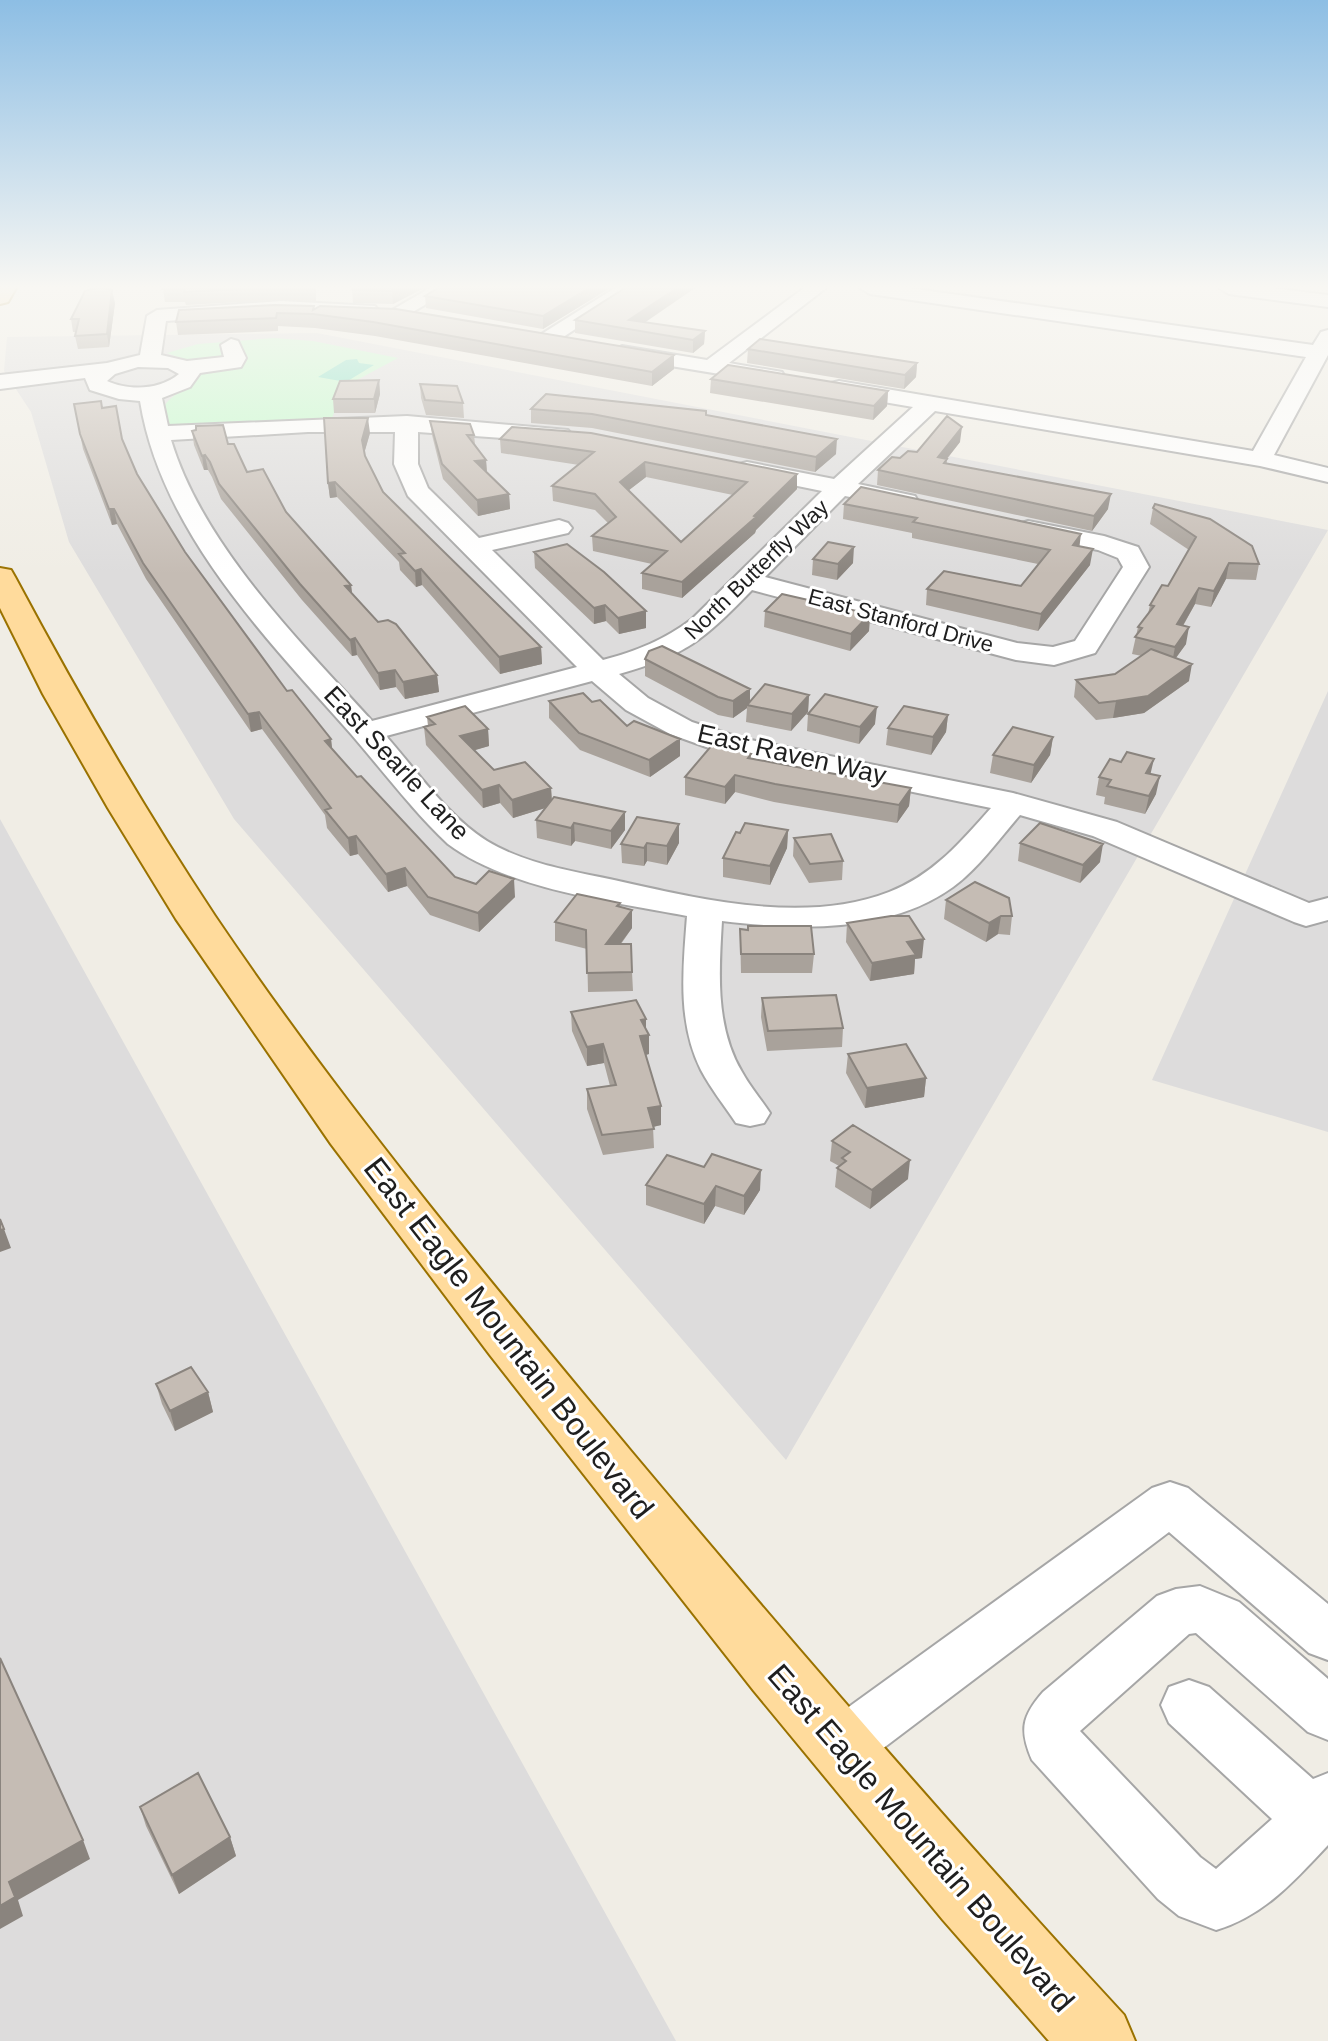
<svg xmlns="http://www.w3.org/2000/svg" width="1328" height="2041" viewBox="0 0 1328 2041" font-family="Arial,sans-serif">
<rect width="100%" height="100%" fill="#f0ede5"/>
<!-- residential -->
<path fill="#dddcdc" d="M 317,333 L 1328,530 L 786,1460 L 234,819 L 69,542 L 31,412 L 4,371 L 7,337 Z
M 1328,691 L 1328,1132 L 1152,1080 Z
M 0,819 L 676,2041 L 0,2041 Z"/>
<!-- park -->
<path fill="#c1fbca" d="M 274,338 L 313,341 L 398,358 L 344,387 L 332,418 L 176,426 L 165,422 L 161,413 C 168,392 191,391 202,373 L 198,365 L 167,353 L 198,344 Z"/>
<!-- pitch -->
<path fill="#81e2c3" d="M 357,359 L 359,363 L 374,365 L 346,382 L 318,377 L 346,360 Z"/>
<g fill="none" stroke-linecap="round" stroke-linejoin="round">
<!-- minor casing -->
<g stroke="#a6a6a6" stroke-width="4">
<path id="minor" d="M 430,288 L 454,288 L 404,317 L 397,319 L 387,313 Z
M 615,288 L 638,288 L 554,343 L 540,343 L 537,339 L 540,335 Z
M 804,288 L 826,288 L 729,363 L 782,372 L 785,377 L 782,382 L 774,383 L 622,358 L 612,352 L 622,346 L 707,360 Z
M 860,288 L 909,288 L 1313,345 L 1321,332 L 1328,330 L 1328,355 L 1274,455 L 1328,468 L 1328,482 L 1260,466 L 935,411 L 858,484 L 915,496 L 918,501 L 915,506 L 906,508 L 845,496 L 765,577 L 1017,643 L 1053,647 L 1075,641 L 1123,567 L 1118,558 L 1098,550 L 1019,534 L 1015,529 L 1019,524 L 1028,521 L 1104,536 L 1138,547 L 1149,567 L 1095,653 L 1054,665 L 1016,660 L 752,590 C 703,640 687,655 619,674 L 648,698 L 692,722 L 741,738 L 1013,793 L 1117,822 L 1309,903 L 1328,898 L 1328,920 L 1306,926 L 1294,922 L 1093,836 L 1020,815 C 999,839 979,868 953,887 C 888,934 797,930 722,921 C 719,972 715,1027 742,1072 C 750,1087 761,1099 770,1113 L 764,1123 L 750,1126 L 736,1123 C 724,1105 711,1089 701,1070 C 677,1022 683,968 687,916 C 613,902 508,889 448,844 C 413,811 383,771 351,734 C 265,637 161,531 140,401 L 119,399 L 90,390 L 85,378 L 0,389 L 0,375 L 107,363 L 140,355 L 147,316 L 157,310 L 281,301 L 375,306 L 378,310 L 375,314 L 368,316 L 281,313 L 166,321 L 161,355 L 187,361 L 224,357 L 221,345 L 231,339 L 238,341 L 246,358 L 241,367 L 200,373 L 190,387 L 162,398 L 168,426 L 407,416 L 568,430 L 572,435 L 568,440 L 560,442 L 418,432 L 418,464 L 428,488 L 479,538 L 559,520 L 568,523 L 572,528 L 568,533 L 492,550 L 603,660 C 637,651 664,640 692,619 L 822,491 L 739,474 L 735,469 L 739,464 L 747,462 L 834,479 L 913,407 L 831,393 L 828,388 L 831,383 L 839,381 L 1253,451 L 1306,357 L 870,294 ZM 138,367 L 168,368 L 179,374 C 160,390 129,391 107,381 L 115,374 ZM 308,432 L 395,432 L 394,464 L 408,496 L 577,667 L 372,721 C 299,640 203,546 171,440 ZM 592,681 L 626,710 L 670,734 L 723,753 L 991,808 C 960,843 933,875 889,892 C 804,925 700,899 614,880 C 571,871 525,864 487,841 C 447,816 417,771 386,736 Z
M 1219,288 L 1272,288 L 1328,295 L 1328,307 L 1229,294 Z
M 1170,1482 L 1188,1488 L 1328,1604 L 1328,1660 L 1309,1653 L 1169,1532 L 861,1765 L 841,1772 L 821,1765 L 813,1746 L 821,1727 L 1152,1488 Z
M 1200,1586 L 1239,1602 L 1328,1679 L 1328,1740 L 1308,1732 L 1196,1633 L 1189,1634 L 1080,1731 L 1200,1857 L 1216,1869 L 1272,1819 L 1169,1723 L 1161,1705 L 1169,1687 L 1189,1680 L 1209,1687 L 1313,1779 L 1328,1773 L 1328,1845 C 1295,1880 1264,1916 1216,1930 L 1179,1916 L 1158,1899 L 1032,1760 C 1019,1730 1022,1716 1043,1692 L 1157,1596 L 1176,1589 Z"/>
</g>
<!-- major casing -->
<g stroke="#9a7200" stroke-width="4">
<path id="major" d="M 0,288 L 16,288 L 8,302 L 0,304 Z
M 0,568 L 11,570 L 15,577 C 77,693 142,806 215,916 C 341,1103 486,1277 630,1450 C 791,1642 954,1831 1124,2015 L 1135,2041 L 1049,2041 L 943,1920 L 754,1691 L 490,1355 L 331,1144 L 176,919 L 108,808 L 43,694 L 0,608 Z"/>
</g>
<!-- minor -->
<use href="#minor" fill="#fff" fill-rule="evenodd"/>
<!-- major -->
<use href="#major" fill="#ffdb9c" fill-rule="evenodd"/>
</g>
<!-- wall -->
<path fill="#a9a29b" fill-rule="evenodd" d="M 164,288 L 316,288 L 316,301 L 277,300 L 186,305 L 185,302 L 165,302 L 163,289 Z
M 356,288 L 424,288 L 393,304 L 353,303 L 352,290 Z
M 610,288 L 543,329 L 426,308 L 425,296 Z
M 115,303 L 109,347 L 78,349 L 75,336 L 76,332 L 73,332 L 71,319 Z
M 314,310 L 674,369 L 652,386 L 375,336 L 315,328 L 278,326 L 278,331 L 178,335 L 176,322 Z
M 575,320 L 645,322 L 705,331 L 704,344 L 693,353 L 575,333 Z
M 748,349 L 917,363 L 916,377 L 904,389 L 747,363 Z
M 711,379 L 888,391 L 887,406 L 873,420 L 710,393 Z
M 379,380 L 380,394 L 375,413 L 334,413 L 333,399 Z
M 420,384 L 463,403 L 464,418 L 426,415 L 421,398 Z
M 74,404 L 102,408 L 122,439 L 137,474 L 185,552 L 287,691 L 331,739 L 332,749 L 357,777 L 455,877 L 515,897 L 479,932 L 430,915 L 407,886 L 388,892 L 358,854 L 350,856 L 327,828 L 325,815 L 262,729 L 251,732 L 146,579 L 117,524 L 112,525 L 83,449 Z
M 531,409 L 706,415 L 836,454 L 815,472 L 592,428 L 531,423 Z
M 430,421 L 474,435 L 475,444 L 486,460 L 487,472 L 509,494 L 510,509 L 478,516 L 443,479 L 432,435 Z
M 192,431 L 228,444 L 247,472 L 286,512 L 351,585 L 352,594 L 378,622 L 437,675 L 439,692 L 405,699 L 396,687 L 380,690 L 357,655 L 352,656 L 302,600 L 221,499 L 212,477 L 208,470 L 204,470 L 194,445 Z
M 370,433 L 364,453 L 365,456 L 383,492 L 541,647 L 542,664 L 500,674 L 422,585 L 416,587 L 400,570 L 399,562 L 337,497 L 330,498 L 328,483 Z
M 500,439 L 797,474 L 797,489 L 756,530 L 755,533 L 682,598 L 642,589 L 642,573 L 652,564 L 593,551 L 592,536 L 608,523 L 595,510 L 553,501 L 552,486 L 579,465 L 501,453 ZM 646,477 L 733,495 L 681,542 L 629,490 Z
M 960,442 L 947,459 L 947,464 L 1108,509 L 1092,531 L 877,485 L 878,470 L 900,458 Z
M 844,504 L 1079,546 L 1090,565 L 1038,631 L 926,605 L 927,589 L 1021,586 L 1038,564 L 912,538 L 912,533 L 843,519 Z
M 1153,508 L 1259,564 L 1256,580 L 1226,579 L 1211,607 L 1195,604 L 1183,626 L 1186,644 L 1176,658 L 1189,681 L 1144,713 L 1113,718 L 1096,720 L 1074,697 L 1076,680 L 1115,674 L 1142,656 L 1132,654 L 1138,627 L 1148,614 L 1150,605 L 1168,586 L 1189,550 L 1150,524 Z
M 534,552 L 646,611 L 646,628 L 619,634 L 606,621 L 594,624 L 535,568 Z
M 813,559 L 853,563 L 837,580 L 812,575 Z
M 765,611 L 870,614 L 869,631 L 850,651 L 764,627 Z
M 645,659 L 750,701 L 809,695 L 808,712 L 791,731 L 746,722 L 747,708 L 733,718 L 718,715 L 645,676 Z
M 549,701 L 592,702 L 627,726 L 680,756 L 650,777 L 580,750 L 549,718 Z
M 808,714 L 875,724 L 859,744 L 807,731 Z
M 948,715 L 946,732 L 931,755 L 886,745 L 888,728 Z
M 427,717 L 488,729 L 489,746 L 474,750 L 494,770 L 551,788 L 552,800 L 625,812 L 625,830 L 611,849 L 575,841 L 571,846 L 537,838 L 536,820 L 545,808 L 513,818 L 500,803 L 483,808 L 426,745 L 424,727 L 428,726 Z
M 1053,737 L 1050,755 L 1031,783 L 990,773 L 993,755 Z
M 751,754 L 751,759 L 911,788 L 909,806 L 897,823 L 774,802 L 735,792 L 725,804 L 685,795 L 685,777 Z
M 1151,774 L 1156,794 L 1145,814 L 1104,804 L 1105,797 L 1096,795 L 1099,777 Z
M 788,830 L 787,848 L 770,885 L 723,877 L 723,858 L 740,833 Z
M 794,838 L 843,861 L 842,880 L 809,883 L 793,856 Z
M 679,843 L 667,865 L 647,861 L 644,866 L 622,863 L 621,844 Z
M 1020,843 L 1100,862 L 1080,883 L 1018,861 Z
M 946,900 L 1012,916 L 1010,935 L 998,934 L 986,942 L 944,919 Z
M 620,903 L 620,907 L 632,928 L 621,944 L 632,972 L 633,991 L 588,992 L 587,949 L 555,941 L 555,922 Z
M 847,923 L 922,958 L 915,959 L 914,974 L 870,981 L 846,942 Z
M 740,929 L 814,954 L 812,973 L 741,973 Z
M 762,998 L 843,1028 L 842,1047 L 767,1051 L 761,1017 Z
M 571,1012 L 646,1029 L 649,1035 L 649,1054 L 646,1055 L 661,1125 L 653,1127 L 654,1148 L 603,1155 L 587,1109 L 587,1089 L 610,1086 L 604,1063 L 587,1066 L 572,1031 Z
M 848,1054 L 926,1078 L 924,1097 L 865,1108 L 846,1073 Z
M 832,1141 L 908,1179 L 870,1209 L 835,1187 L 837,1168 L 839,1166 L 830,1161 Z
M 667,1155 L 760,1190 L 744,1215 L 715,1206 L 704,1224 L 646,1205 L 646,1185 Z
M 156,1384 L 208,1392 L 213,1412 L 175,1431 L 162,1404 Z
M 140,1807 L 230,1837 L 236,1856 L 179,1894 L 146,1826 Z"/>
<!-- shaded-wall -->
<path fill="#8a847e" d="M 399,288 L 424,288 L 393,304 L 392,291 Z
M 589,288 L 610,288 L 543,329 L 543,316 Z
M 677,288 L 695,288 L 634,330 L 629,320 Z
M 112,290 L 115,303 L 109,347 L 107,334 Z
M 705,331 L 704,344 L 693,353 L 693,340 Z
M 674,355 L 674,369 L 652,386 L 652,372 Z
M 917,363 L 916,377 L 904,389 L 905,375 Z
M 379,380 L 380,394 L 375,413 L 374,399 Z
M 888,391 L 887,406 L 873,420 L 874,406 Z
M 368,418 L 370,433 L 364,454 L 362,440 Z
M 962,427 L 960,442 L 936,472 L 938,457 Z
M 837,439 L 836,454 L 815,472 L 816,457 Z
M 205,455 L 208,470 L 204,470 L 202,456 Z
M 486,460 L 487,475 L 475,461 Z
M 645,462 L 646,477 L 620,497 L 620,482 Z
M 797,474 L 797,489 L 756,530 L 755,533 L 682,598 L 682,582 Z
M 335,482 L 337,497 L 330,498 L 328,483 Z
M 509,494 L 510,509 L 478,516 L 477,500 Z
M 1111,494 L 1108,509 L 1092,531 L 1094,516 Z
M 109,509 L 114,509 L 117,524 L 112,525 Z
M 1081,534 L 1079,550 L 1073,545 Z
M 854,547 L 853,563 L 837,580 L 838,564 Z
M 1093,549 L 1090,565 L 1038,631 L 1041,614 Z
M 1229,563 L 1226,579 L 1211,607 L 1214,591 Z
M 421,569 L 422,585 L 416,587 L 415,571 Z
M 351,585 L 353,601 L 345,586 Z
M 1199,588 L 1195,604 L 1174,641 L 1177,624 Z
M 605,605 L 606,621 L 594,624 L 594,608 Z
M 646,611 L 646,628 L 619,634 L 618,618 Z
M 870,614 L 869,631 L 850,651 L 851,634 Z
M 1189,627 L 1186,644 L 1172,663 L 1175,647 Z
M 355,638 L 357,655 L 352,656 L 350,640 Z
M 541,647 L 542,664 L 500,674 L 499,657 Z
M 1192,664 L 1189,681 L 1144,713 L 1113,718 L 1116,701 Z
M 395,670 L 396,687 L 380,690 L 378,673 Z
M 437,675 L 439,692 L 405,699 L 403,682 Z
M 750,689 L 750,706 L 747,705 L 747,708 L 733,718 L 733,701 Z
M 809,695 L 808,712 L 791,731 L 792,714 Z
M 877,707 L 875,724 L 859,744 L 860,727 Z
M 259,712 L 262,729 L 251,732 L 248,714 Z
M 948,715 L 946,732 L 931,755 L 933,737 Z
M 488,729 L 489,746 L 462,754 L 460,736 Z
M 1053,737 L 1050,755 L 1031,783 L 1034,765 Z
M 331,739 L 333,757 L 325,741 Z
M 680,739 L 680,756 L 650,777 L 649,760 Z
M 1154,759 L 1150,776 L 1146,773 Z
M 735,775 L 735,792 L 725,804 L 725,787 Z
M 1160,776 L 1156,794 L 1145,814 L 1149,796 Z
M 499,785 L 500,803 L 483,808 L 482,790 Z
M 551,788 L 552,806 L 513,818 L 512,800 Z
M 911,788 L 909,806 L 897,823 L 899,805 Z
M 625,812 L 625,830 L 611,849 L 611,831 Z
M 574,823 L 575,841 L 571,846 L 571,828 Z
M 679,824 L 679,843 L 667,865 L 667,846 Z
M 788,830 L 787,848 L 770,885 L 770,866 Z
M 356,836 L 358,854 L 350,856 L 348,838 Z
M 647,843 L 647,861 L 644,866 L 644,848 Z
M 1103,844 L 1100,862 L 1080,883 L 1083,865 Z
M 405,868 L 407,886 L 388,892 L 386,874 Z
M 514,879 L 515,897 L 479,932 L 478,913 Z
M 632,910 L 632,928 L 606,963 L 606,944 Z
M 1001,916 L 998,934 L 986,942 L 989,923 Z
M 924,939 L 922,958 L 915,959 L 914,974 L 870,981 L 872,963 L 907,942 Z
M 646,1019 L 646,1035 L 649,1035 L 649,1054 L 640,1056 L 641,1020 Z
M 603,1044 L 604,1063 L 587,1066 L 587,1047 Z
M 926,1078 L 924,1097 L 865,1108 L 867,1088 Z
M 661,1106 L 661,1125 L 648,1128 L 648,1108 Z
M 910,1160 L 908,1179 L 870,1209 L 872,1190 Z
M 761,1170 L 760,1190 L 744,1215 L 744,1196 Z
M 716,1186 L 715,1206 L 704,1224 L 704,1204 Z
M 4,1229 L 11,1248 L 0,1252 L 0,1230 Z
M 208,1392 L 213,1412 L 175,1431 L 170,1411 Z
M 230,1837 L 236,1856 L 179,1894 L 172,1875 Z
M 83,1840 L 90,1859 L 18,1900 L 23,1916 L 0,1929 L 0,1906 L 9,1882 Z"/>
<!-- building -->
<path fill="#c5bcb4" stroke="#8a847e" stroke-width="2" fill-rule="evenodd" d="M 97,288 L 104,288 L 112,290 L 107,334 L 75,336 L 79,319 L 71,319 L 85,291 Z
M 164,288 L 263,288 L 184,292 L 185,289 L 163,289 Z
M 356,288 L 399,288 L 392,291 L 352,290 Z
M 438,288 L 589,288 L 543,316 L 425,296 Z
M 625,288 L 677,288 L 629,320 L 705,331 L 693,340 L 575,320 Z
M 275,305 L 314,306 L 313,310 L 320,306 L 396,309 L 674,355 L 652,372 L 373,322 L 313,314 L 277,313 L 276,318 L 176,322 L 179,310 Z
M 760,339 L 917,363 L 905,375 L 748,349 Z
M 728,365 L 888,391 L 874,406 L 711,379 Z
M 379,380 L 374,399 L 333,399 L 340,381 Z
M 420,384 L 457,386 L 463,403 L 425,400 Z
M 546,394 L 706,411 L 706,415 L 837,439 L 816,457 L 592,414 L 531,409 Z
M 101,401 L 102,408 L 116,406 L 122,439 L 137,474 L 185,552 L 287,691 L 292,690 L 331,739 L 325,741 L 357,777 L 361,776 L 455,877 L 476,884 L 489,871 L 514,879 L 478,913 L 428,897 L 405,868 L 386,874 L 356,836 L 348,838 L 325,810 L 331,808 L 259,712 L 248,714 L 143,563 L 114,509 L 109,509 L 80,434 L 74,404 Z
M 947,416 L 962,427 L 938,457 L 947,459 L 944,463 L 1111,494 L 1094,516 L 878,470 L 892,457 L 900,458 L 908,451 L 917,452 Z
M 324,418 L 368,418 L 362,440 L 365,456 L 383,492 L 541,647 L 499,657 L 421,569 L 415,571 L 399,554 L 405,553 L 335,482 L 328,483 Z
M 430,421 L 470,424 L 474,435 L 467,435 L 486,460 L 475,461 L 509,494 L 477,500 L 442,464 Z
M 223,425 L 228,444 L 234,444 L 247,472 L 263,469 L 286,512 L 351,585 L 345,586 L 378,622 L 388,620 L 396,624 L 437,675 L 403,682 L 395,670 L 378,673 L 355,638 L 350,640 L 300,584 L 219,484 L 210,462 L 205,455 L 202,456 L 192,431 L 196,430 L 196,426 Z
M 512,427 L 591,433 L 797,474 L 754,516 L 756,517 L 682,582 L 642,573 L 667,551 L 592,536 L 616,517 L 595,494 L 552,486 L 594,452 L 500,439 ZM 645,462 L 747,482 L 681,542 L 620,482 Z
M 861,487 L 1081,534 L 1073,545 L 1093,549 L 1041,614 L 927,589 L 944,571 L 1021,586 L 1050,550 L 913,522 L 917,518 L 844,504 Z
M 1155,504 L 1210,519 L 1252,546 L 1259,564 L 1229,563 L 1214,591 L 1199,588 L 1177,624 L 1189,627 L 1175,647 L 1135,637 L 1142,628 L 1138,627 L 1154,606 L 1150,605 L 1162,585 L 1168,586 L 1196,537 L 1153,508 Z
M 828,542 L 854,547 L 838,564 L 813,559 Z
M 567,544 L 604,572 L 646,611 L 618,618 L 605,605 L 594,608 L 534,552 Z
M 782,594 L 870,614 L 851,634 L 765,611 Z
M 662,646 L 750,689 L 733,701 L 718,697 L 645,659 L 649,651 Z
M 1151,649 L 1192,664 L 1148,696 L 1116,701 L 1099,703 L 1076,680 L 1115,674 Z
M 765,684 L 809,695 L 792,714 L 747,705 Z
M 583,693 L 592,702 L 600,700 L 627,726 L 634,721 L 680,739 L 649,760 L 579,733 L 549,701 Z
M 825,694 L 877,707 L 860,727 L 808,714 Z
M 465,706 L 488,729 L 460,736 L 494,770 L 525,762 L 551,788 L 512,800 L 499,785 L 482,790 L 424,727 L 435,724 L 427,717 Z
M 904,706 L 948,715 L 933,737 L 888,728 Z
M 1013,727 L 1053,737 L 1034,765 L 993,755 Z
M 712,745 L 751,754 L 748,758 L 911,788 L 899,805 L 775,784 L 735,775 L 725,787 L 685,777 Z
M 1127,752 L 1154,759 L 1146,773 L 1160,776 L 1149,796 L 1107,786 L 1111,780 L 1099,777 L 1110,759 L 1121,762 Z
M 554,797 L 625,812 L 611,831 L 574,823 L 571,828 L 536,820 Z
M 637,817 L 679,824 L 667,846 L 647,843 L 644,848 L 621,844 Z
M 745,823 L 788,830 L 770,866 L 723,858 L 736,832 L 740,833 Z
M 1040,823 L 1103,844 L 1083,865 L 1020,843 Z
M 831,834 L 843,861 L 810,864 L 794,838 Z
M 975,882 L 1009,898 L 1012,916 L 1001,916 L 989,923 L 946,900 Z
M 577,894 L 620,903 L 617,906 L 632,910 L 606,944 L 631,944 L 632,972 L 587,973 L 586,930 L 555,922 Z
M 891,916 L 909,916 L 924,939 L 907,942 L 916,955 L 872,963 L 847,923 Z
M 748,926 L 811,926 L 814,954 L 741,954 L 740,929 L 748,930 Z
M 836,995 L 843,1028 L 768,1031 L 762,998 Z
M 636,1000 L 646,1019 L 641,1020 L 649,1035 L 640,1036 L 661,1106 L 648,1108 L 654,1129 L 602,1135 L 587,1089 L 616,1085 L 603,1044 L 587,1047 L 571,1012 Z
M 906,1044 L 926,1078 L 867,1088 L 848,1054 Z
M 853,1125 L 910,1160 L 872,1190 L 837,1168 L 846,1161 L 842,1158 L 850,1152 L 832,1141 Z
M 712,1154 L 761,1170 L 744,1196 L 716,1186 L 704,1204 L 646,1185 L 667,1155 L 704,1167 Z
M 0,1219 L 4,1229 L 0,1230 Z
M 191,1367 L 208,1392 L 170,1411 L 156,1384 Z
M 0,1658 L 83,1840 L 9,1882 L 15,1897 L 0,1906 Z
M 198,1773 L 230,1837 L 172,1875 L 140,1807 Z"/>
<!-- sky -->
<linearGradient id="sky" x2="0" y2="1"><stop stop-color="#8dbee4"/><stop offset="0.5" stop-color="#f8f7f3"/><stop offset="1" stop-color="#f8f7f3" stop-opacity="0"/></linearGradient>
<rect width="1328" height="574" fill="url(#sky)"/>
<g text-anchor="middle" stroke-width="6" stroke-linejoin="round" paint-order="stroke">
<!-- far-street labels -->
<g font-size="22" fill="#1f1f1f" stroke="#fff">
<text transform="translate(756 569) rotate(-44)" y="8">North Butterfly Way</text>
<text transform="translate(901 620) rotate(15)" y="8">East Stanford Drive</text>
</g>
<!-- street labels -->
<g font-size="26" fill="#1f1f1f" stroke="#fff">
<text transform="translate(792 754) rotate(13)" y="9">East Raven Way</text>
<text transform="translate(397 763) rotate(47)" y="9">East Searle Lane</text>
</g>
<!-- near-street labels -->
<g font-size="32" fill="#1f1f1f" stroke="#fff">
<text transform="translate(509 1338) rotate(52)" y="11">East Eagle Mountain Boulevard</text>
<text transform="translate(921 1838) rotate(49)" y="11">East Eagle Mountain Boulevard</text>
</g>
</g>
</svg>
